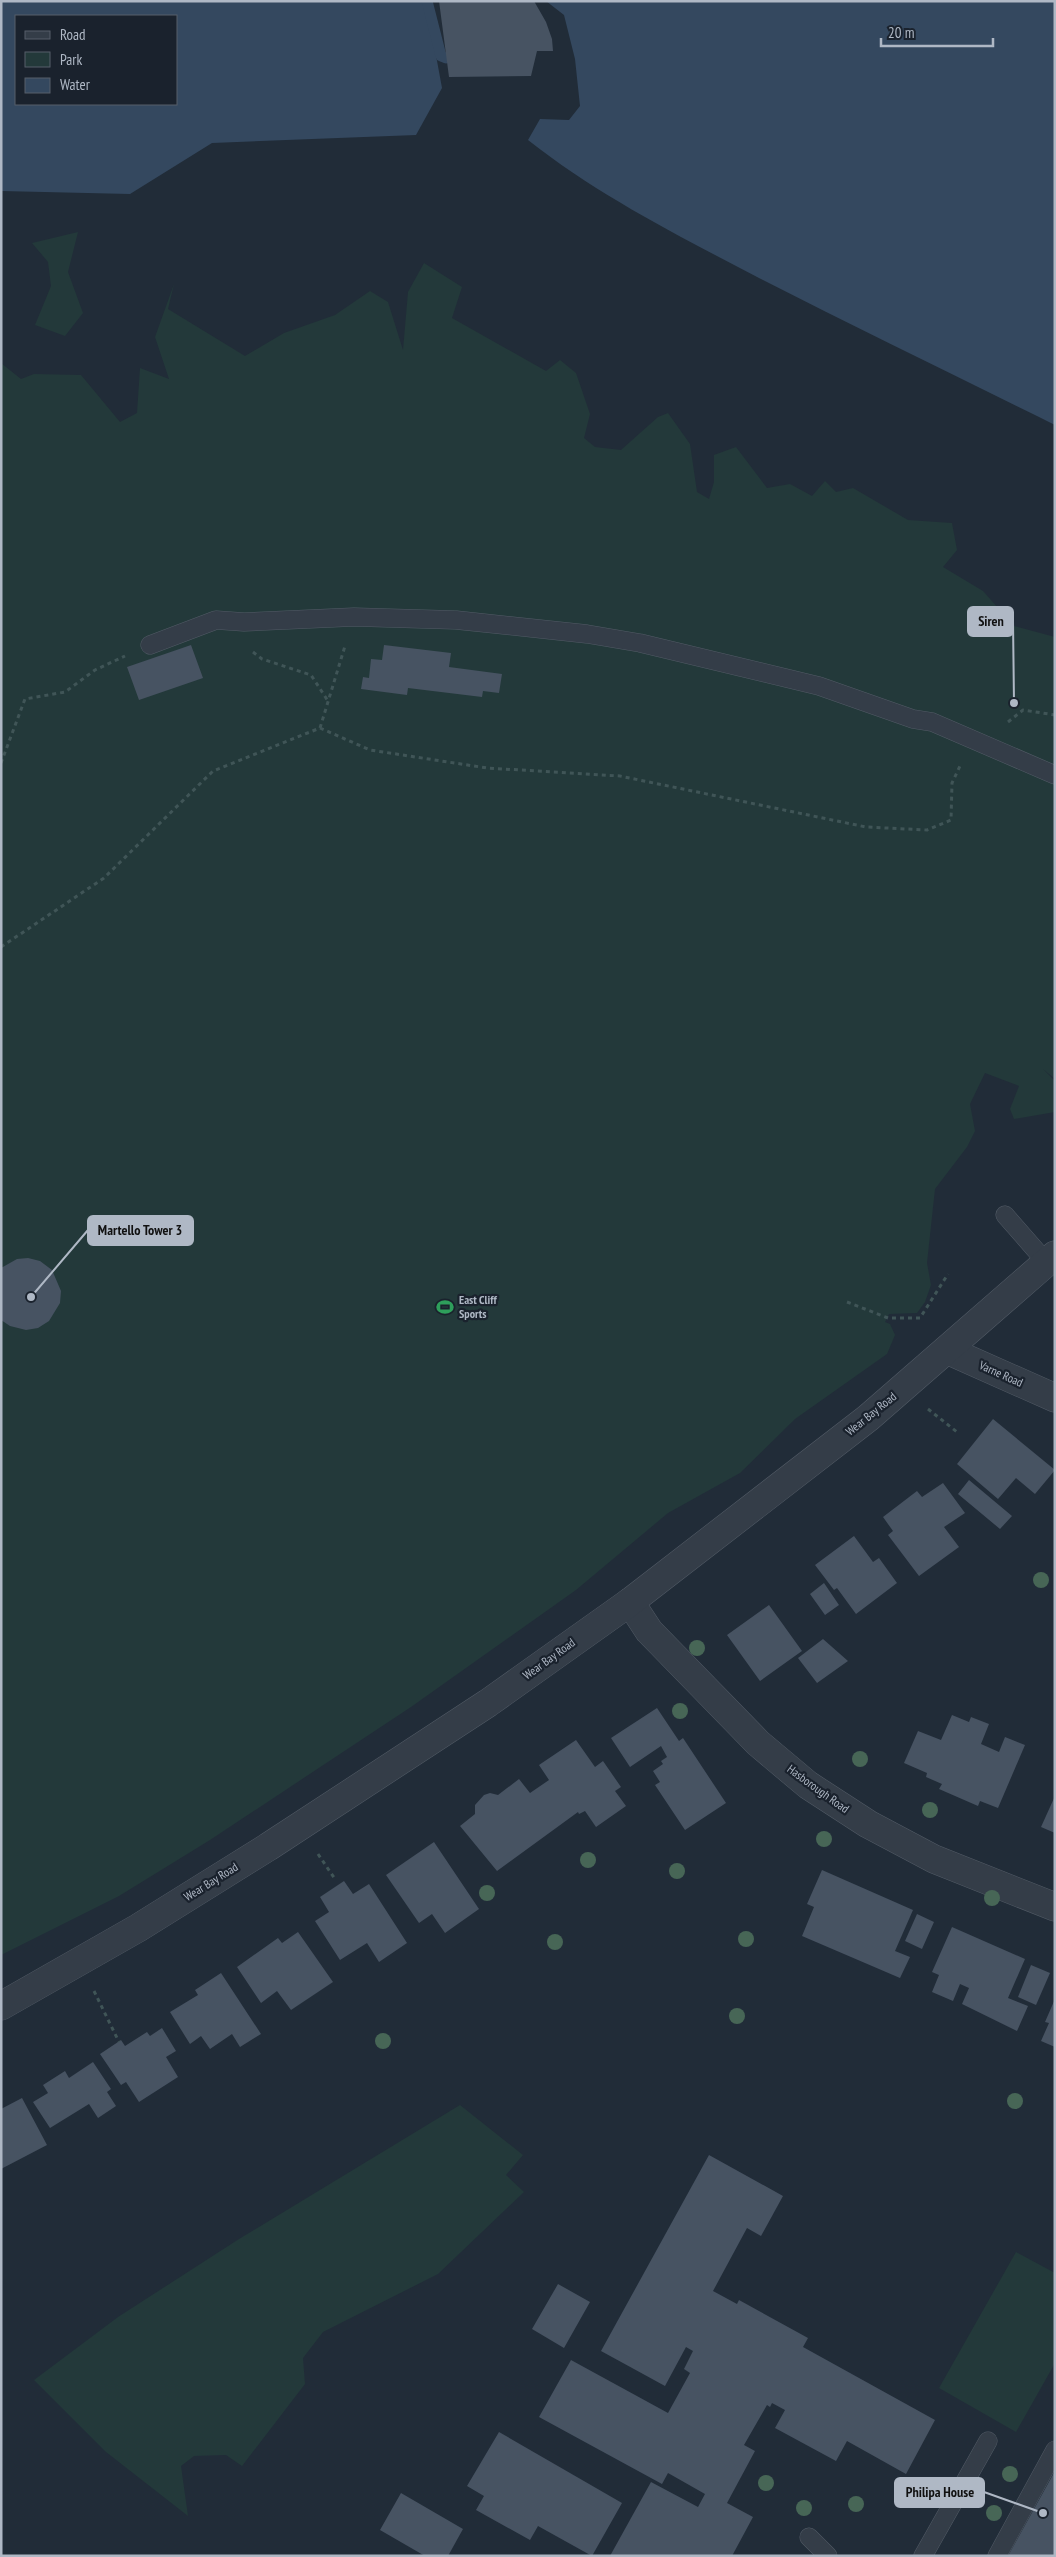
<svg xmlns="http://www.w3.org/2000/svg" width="1056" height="2557" viewBox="0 0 1056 2557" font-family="'PT Sans Narrow',sans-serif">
<rect width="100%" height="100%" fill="#212c38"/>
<!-- green -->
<path fill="#23393a" d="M 78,232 L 68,272 L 83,313 L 65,336 L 35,325 L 51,286 L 48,262 L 32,243 Z
M 424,263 L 462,287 L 452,318 L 546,371 L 560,360 L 576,373 L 590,414 L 584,438 L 595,447 L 621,450 L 658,417 L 668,413 L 690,444 L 697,492 L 709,499 L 714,482 L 714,455 L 736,447 L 767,488 L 790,484 L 812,496 L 825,481 L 836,492 L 853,488 L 908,520 L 952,523 L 957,550 L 943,567 L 983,591 L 1014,626 L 1055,637 L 1055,1079 L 1043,1069 L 1055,1081 L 1055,1112 L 1014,1119 L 1010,1109 L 1019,1086 L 985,1073 L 970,1104 L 975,1131 L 967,1147 L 935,1189 L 927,1263 L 931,1285 L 925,1302 L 917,1313 L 889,1314 L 885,1322 L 890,1324 L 895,1335 L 887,1354 L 795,1419 L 740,1473 L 668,1513 L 576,1590 L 411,1707 L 210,1840 L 119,1896 L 1,1955 L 1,363 L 21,379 L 34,374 L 81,375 L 120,422 L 137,413 L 140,368 L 169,379 L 155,337 L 174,284 L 168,309 L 245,356 L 284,333 L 335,315 L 370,291 L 388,302 L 403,350 L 408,292 Z
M 460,2105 L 523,2155 L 506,2175 L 524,2192 L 438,2274 L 323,2332 L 303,2358 L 305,2384 L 242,2466 L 226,2455 L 194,2456 L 181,2466 L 188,2516 L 106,2452 L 34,2380 L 118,2317 L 239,2239 Z
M 1016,2252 L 1055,2273 L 1055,2363 L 1016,2432 L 939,2388 Z"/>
<!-- water -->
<path fill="#34485f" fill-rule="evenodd" d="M 1,1 L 426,1 L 442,88 L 416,135 L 212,143 L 130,194 L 1,191 ZM 16,16 L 176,16 L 176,104 L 16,104 Z
M 546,1 L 1055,1 L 1055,425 C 956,376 857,328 759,278 C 679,236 599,196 528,140 L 540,119 L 569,120 L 580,106 L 575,59 L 564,15 Z"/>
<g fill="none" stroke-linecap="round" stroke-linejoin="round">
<!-- stream -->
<path stroke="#34485f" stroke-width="11" d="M 427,1 L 441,56 L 446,58"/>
</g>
<!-- building -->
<path fill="#475362" d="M 439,1 L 534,1 L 546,22 L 552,39 L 553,51 L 537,51 L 531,76 L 449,77 Z
M 191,645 L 203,678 L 139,700 L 127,667 Z
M 384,645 L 451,653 L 449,667 L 502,674 L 499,693 L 483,691 L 482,697 L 408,688 L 407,695 L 361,689 L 363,677 L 369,678 L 371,659 L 382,660 Z
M 28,1258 L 40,1261 L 52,1270 L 61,1291 L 60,1303 L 49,1321 L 38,1328 L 26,1330 L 10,1326 L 1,1320 L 1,1268 L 17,1259 Z
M 993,1419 L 1055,1470 L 1035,1494 L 1016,1478 L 998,1499 L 957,1464 Z
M 969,1480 L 1012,1516 L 1000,1529 L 958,1494 Z
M 943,1483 L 965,1513 L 944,1527 L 959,1547 L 919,1576 L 888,1535 L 893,1531 L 883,1517 L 917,1491 L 922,1497 Z
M 854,1536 L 873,1562 L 879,1558 L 897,1583 L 856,1614 L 837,1588 L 834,1590 L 815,1565 Z
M 824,1583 L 839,1605 L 825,1615 L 810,1594 Z
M 769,1605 L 802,1651 L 760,1681 L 727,1635 Z
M 823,1639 L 848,1661 L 817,1683 L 798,1658 Z
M 657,1708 L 679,1741 L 683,1738 L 726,1803 L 685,1830 L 655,1785 L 660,1782 L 653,1771 L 663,1764 L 661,1761 L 667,1757 L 661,1746 L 630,1767 L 611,1738 Z
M 952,1715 L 969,1722 L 971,1717 L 989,1724 L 981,1744 L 999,1752 L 1005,1737 L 1025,1745 L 998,1808 L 980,1801 L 978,1806 L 939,1789 L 942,1784 L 926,1777 L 927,1773 L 904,1763 L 918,1731 L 941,1740 Z
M 576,1740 L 595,1767 L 603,1761 L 621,1787 L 615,1791 L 626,1806 L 596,1827 L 585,1811 L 579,1814 L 578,1812 L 497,1871 L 460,1826 L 475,1814 L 475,1805 L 484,1795 L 490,1793 L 498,1795 L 519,1779 L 530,1793 L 549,1780 L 539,1765 Z
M 1055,1796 L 1055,1833 L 1041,1827 Z
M 434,1842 L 479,1909 L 445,1933 L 432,1914 L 419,1923 L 386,1875 Z
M 822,1870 L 913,1910 L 895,1951 L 910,1957 L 900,1978 L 802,1936 L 814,1907 L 807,1904 Z
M 344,1881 L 353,1894 L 369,1884 L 407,1943 L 379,1962 L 367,1943 L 340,1960 L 315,1921 L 329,1912 L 320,1897 Z
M 917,1914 L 934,1922 L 922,1949 L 905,1941 Z
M 952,1927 L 1025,1959 L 1008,1998 L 1028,2006 L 1017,2031 L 962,2004 L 969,1988 L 960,1984 L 953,2001 L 932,1992 L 939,1975 L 932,1972 Z
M 298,1932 L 333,1982 L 291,2010 L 277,1991 L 261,2003 L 237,1967 L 278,1938 L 282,1943 Z
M 1031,1965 L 1050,1973 L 1036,2005 L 1018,1997 Z
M 221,1973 L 261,2034 L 240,2047 L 232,2034 L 210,2049 L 201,2036 L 190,2044 L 170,2012 L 198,1995 L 195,1990 Z
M 1055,1999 L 1055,2047 L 1041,2041 L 1049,2023 L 1045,2022 Z
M 162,2028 L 176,2051 L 166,2057 L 178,2077 L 139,2102 L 126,2082 L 121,2085 L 100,2054 L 121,2040 L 125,2046 L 147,2032 L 150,2036 Z
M 93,2062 L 111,2089 L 107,2092 L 116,2106 L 98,2118 L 89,2104 L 50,2128 L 33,2102 L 48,2093 L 43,2085 L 65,2071 L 69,2078 Z
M 22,2098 L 47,2145 L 1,2169 L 1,2109 Z
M 709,2155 L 783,2196 L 761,2236 L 747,2228 L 713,2291 L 737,2304 L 739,2300 L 808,2338 L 803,2347 L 935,2420 L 906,2474 L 847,2441 L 836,2461 L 775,2428 L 785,2410 L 772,2403 L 770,2407 L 767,2405 L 744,2445 L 755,2451 L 727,2503 L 753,2517 L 732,2556 L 610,2556 L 651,2482 L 698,2507 L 705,2494 L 668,2473 L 662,2484 L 539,2417 L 571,2360 L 668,2413 L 690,2373 L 684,2369 L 693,2351 L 686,2347 L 665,2386 L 601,2351 Z
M 558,2284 L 590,2302 L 564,2348 L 532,2329 Z
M 499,2432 L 622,2503 L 592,2556 L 538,2526 L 530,2540 L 476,2510 L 484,2496 L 467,2486 Z
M 1055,2471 L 1055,2556 L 1008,2556 Z
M 401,2493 L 463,2529 L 448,2556 L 425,2556 L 380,2530 Z"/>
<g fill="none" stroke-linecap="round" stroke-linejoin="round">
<!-- service casing -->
<g stroke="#525b66" stroke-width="19">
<path id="service" d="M 150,645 L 216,620 L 244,622 L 354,617 L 456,620 L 587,634 L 640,643 L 819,686 L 913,719 L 932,722 L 1055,775
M 1005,1215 L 1046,1262
M 809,2537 L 828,2556
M 923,2556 L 988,2441
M 997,2556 L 1055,2450"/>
</g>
<!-- minor casing -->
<g stroke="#525b66" stroke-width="29">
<path id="minor" d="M 947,1350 L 1055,1398
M 630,1602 L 649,1631 L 758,1743 L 808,1785 L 868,1824 L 934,1859 L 1055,1907"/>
</g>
<!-- tertiary casing -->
<g stroke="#525b66" stroke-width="29">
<path id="tertiary" d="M 1,2006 L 138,1928 L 268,1847 L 488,1703 L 630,1602 L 868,1418 L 1055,1255"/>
</g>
<!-- path -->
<path stroke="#405557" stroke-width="3" stroke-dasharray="4 4" stroke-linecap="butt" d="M 253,652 L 262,659 L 311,675 L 328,701
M 1008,722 L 1023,710 L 1055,715
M 320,728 L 345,646
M 1,763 L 25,699 L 65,692 L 95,670 L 125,656
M 1,947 L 104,878 L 213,771 L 320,728 L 370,750 L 487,768 L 620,776 L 866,827 L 927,830 L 951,820 L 952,783 L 960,766
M 847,1302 L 888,1318 L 920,1318 L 948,1274
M 928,1409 L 957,1432
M 318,1854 L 335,1879
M 94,1991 L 119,2042"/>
<!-- service -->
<use href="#service" stroke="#343d48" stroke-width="18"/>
<!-- minor -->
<use href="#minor" stroke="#343d48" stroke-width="28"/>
<!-- tertiary -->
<use href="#tertiary" stroke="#343d48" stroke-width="28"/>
</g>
<!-- trees -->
<g fill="#476656">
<circle cx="1041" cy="1580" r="8"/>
<circle cx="697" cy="1648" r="8"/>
<circle cx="680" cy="1711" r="8"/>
<circle cx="860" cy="1759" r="8"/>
<circle cx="930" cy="1810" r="8"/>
<circle cx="824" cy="1839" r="8"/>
<circle cx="588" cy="1860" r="8"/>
<circle cx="677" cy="1871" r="8"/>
<circle cx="487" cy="1893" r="8"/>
<circle cx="992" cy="1898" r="8"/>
<circle cx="746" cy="1939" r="8"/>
<circle cx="555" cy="1942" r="8"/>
<circle cx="737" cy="2016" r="8"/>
<circle cx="383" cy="2041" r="8"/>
<circle cx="1015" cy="2101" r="8"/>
<circle cx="1010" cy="2474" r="8"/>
<circle cx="766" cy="2483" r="8"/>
<circle cx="856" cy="2504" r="8"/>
<circle cx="804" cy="2508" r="8"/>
<circle cx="994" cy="2513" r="8"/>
</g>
<!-- icons -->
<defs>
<g id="stadium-bare" transform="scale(1.35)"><path d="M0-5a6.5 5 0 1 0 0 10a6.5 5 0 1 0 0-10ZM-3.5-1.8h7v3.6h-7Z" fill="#2e9e5b" stroke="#1a222d" stroke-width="2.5" paint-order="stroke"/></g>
</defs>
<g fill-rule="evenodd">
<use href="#stadium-bare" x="445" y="1307"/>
</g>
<g text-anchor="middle" stroke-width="4.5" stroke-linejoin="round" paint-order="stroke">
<!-- poi labels -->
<g font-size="12" font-weight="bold" fill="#afb8c5" stroke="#1a222d" text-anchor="start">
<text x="459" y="1304">East Cliff<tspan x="459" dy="14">Sports</tspan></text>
</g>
<!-- street labels -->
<g font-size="12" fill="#afb8c5" stroke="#1a222d">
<text transform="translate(1001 1374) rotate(24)" y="4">Varne Road</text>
<text transform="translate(871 1414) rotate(-39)" y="4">Wear Bay Road</text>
<text transform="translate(549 1659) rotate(-36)" y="4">Wear Bay Road</text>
<text transform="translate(818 1789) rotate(36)" y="4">Hasborough Road</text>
<text transform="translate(211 1882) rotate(-32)" y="4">Wear Bay Road</text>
</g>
</g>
<!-- callouts -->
<path fill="none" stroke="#afb8c5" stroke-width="2" d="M1014 703L1013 621M31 1297L88 1230M1043 2513L984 2492"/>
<g fill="#afb8c5" stroke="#1a222d" stroke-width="2">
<circle cx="1014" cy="703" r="5"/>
<circle cx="31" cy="1297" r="5"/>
<circle cx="1043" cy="2513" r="5"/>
</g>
<g fill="#afb8c5" stroke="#afb8c5" stroke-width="2">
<rect x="968" y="607" width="45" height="29" rx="5"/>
<rect x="88" y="1216" width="105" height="29" rx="5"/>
<rect x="895" y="2478" width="89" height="29" rx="5"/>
</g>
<g font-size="14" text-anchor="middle" font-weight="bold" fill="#111">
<text x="991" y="626">Siren</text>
<text x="140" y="1235">Martello Tower 3</text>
<text x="940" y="2497">Philipa House</text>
</g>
<!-- border -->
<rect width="1056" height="2557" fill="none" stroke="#afb8c5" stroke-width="5"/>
<!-- legend -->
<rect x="15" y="15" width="162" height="90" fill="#1a222d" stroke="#565e6a"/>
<rect x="25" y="31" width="25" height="8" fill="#343d48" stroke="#565e6a"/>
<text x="60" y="40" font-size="15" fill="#afb8c5">Road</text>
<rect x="25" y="52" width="25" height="15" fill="#23393a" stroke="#565e6a"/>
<text x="60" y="65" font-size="15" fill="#afb8c5">Park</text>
<rect x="25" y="78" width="25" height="15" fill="#34485f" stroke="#565e6a"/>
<text x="60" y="90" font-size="15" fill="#afb8c5">Water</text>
<!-- scale -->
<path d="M881 38v8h112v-8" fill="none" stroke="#afb8c5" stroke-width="2.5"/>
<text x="888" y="38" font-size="15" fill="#afb8c5" stroke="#1a222d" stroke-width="4" paint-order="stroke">20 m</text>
</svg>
